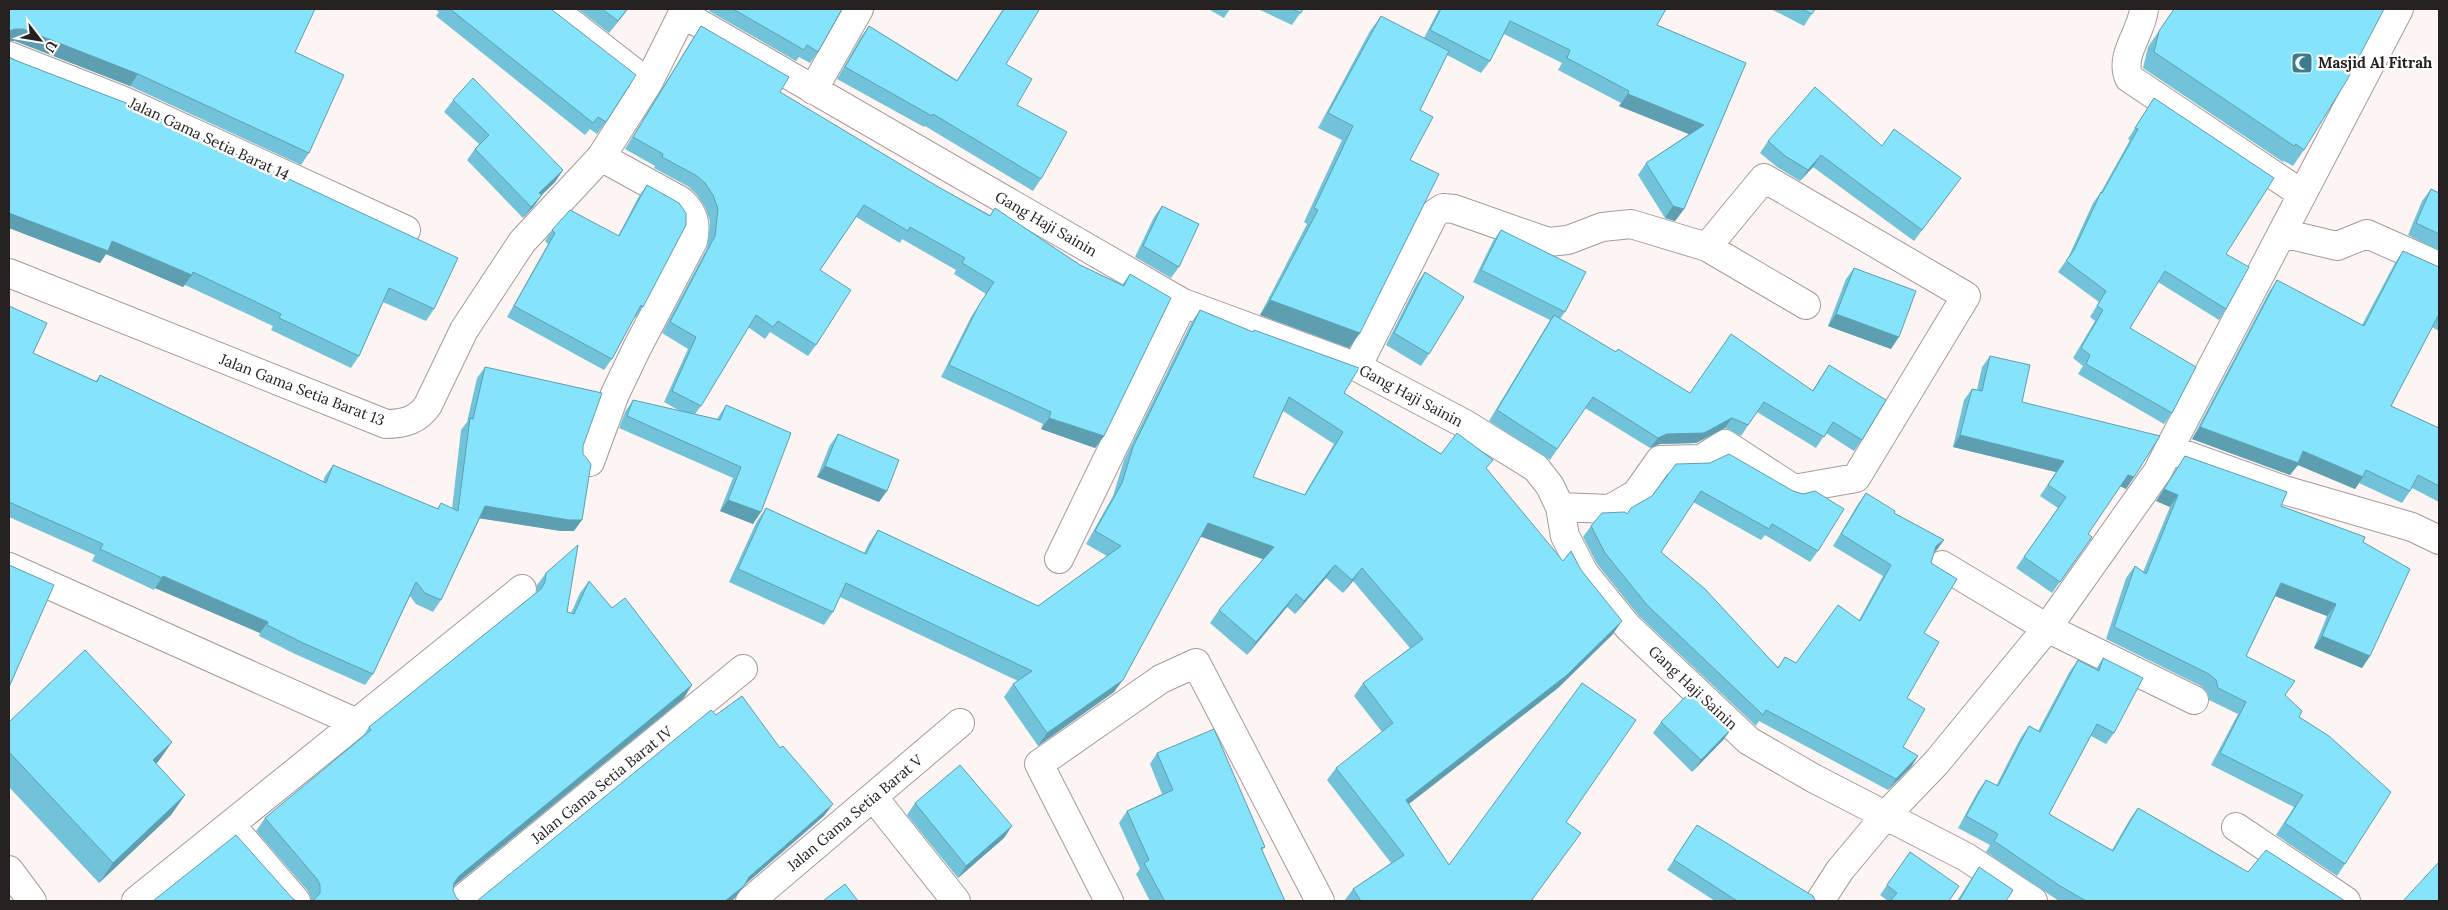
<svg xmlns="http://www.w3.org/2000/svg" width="2448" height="910" viewBox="0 0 2448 910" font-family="Lora,serif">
<rect width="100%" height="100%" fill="#fdf5f4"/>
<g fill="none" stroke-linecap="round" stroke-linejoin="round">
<!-- minor casing -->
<g stroke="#a79a98" stroke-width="30">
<path id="minor" d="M 553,9 L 648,83
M 2144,9 C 2142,32 2119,55 2129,78 L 2302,194
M 683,14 L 1183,303 L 1357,367 L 1465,424 L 1536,468 L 1550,486 L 1560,507 L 1565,536 L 1584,573 L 1628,627 L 1749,741 L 1813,778 L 1966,857 L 2033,901
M 9,56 L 124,101 L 406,230
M 813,90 L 859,9
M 2282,233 L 2337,246 L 2367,234 L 2439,266
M 9,273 L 386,424 C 404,424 418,420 428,405 L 464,330 L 522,242 L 601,157 L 648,83 L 685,9
M 1357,367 L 1434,214 L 1443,208 L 1454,209 L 1548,242 L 1568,240 L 1602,227 L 1631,224 L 1707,247 L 1806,305
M 2169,449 L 2399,9
M 590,462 L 615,394 L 637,348 L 693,241 C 697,224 694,213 681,201 L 601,157
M 1560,507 L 1610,509 L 1636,494 L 1660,460 L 1701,459 L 1725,444 L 1794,489 L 1856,478 L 1966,296 L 1764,178 L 1707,247
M 1059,559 L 1183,303
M 1942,565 L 2047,628 L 2194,700
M 9,567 L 357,723
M 874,798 L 956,901
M 231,825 L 296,901
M 2236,827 L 2346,901
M 9,870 L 32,901
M 136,901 L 522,589
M 460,901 L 743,669
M 750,901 L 960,723
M 1109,901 L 1039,764 L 1161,679 L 1196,663 L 1320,901
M 1820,901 L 1840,870 L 1886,815 L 1937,762 L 2047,628 L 2158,471 L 2169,449 L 2284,490 L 2412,527 L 2439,540"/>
</g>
<!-- minor -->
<use href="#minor" stroke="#fff" stroke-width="28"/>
</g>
<!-- wall -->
<path fill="#72c3d9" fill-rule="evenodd" d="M 435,9 L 551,9 L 606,122 L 597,134 L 590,129 L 585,135 L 436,16 L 439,12 Z
M 578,9 L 628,9 L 609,33 Z
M 710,9 L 842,9 L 818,52 L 810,63 L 799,57 L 796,61 L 709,11 Z
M 1003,9 L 1037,9 L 1006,64 L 1017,105 L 1041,179 L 1033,191 L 925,126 L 924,127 L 837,79 L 861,37 L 869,26 L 957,80 Z
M 1208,9 L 1230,9 L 1224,18 Z
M 1258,9 L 1303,9 L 1292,25 Z
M 1439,9 L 1666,9 L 1657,25 L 1746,63 L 1684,209 L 1675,221 L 1665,218 L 1638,175 L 1646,163 L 1689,134 L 1619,106 L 1621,103 L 1558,70 L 1562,63 L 1504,34 L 1490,61 L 1481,73 L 1447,55 L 1420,110 L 1410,160 L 1360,333 L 1349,348 L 1260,315 L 1307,224 L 1304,222 L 1342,140 L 1318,128 L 1370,31 L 1381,16 L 1424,38 Z
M 1771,9 L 1815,9 L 1804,26 Z
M 2174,9 L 2304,150 L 2293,166 L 2284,161 L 2283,162 L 2143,68 L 2148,47 Z
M 701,26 L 780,92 L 935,185 L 990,215 L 995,208 L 1080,265 L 1122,285 L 1130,274 L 1104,436 L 1095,448 L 1041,429 L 1043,424 L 941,377 L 971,317 L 986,294 L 954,274 L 956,270 L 902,239 L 900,243 L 856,217 L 820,270 L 816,345 L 808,356 L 770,332 L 765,339 L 748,327 L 701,406 L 695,414 L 717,419 L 726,405 L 791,433 L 753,524 L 720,511 L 733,478 L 619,428 L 625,412 L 633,400 L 680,411 L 664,402 L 688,349 L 662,333 L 707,248 L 710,221 L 705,207 L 697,195 L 689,187 L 654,168 L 655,166 L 625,149 L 693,38 Z
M 15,41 L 295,52 L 309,153 L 301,165 L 130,86 Z
M 9,56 L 434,309 L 426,321 L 383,302 L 359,356 L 351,368 L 271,330 L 273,326 L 185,285 L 183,287 L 106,254 L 100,263 L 9,228 Z
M 2154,98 L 2226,254 L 2226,309 L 2219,320 L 2158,282 L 2130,328 L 2172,413 L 2164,424 L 2078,374 L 2083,366 L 2073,358 L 2095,321 L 2090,317 L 2099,302 L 2058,272 L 2068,258 L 2093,203 L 2101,192 L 2130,140 L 2128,139 Z
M 453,100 L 563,170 L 555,182 L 542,195 L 534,206 L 523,218 L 467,160 L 475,149 L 479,144 L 444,112 Z
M 1768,141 L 1882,146 L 1953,189 L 1914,241 L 1813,167 L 1800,181 L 1777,167 L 1760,153 Z
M 647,185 L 643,307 L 635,318 L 634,317 L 612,359 L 604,370 L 507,317 L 548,244 L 545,241 L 552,230 L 618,236 L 639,196 Z
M 2431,189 L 2439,193 L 2439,251 L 2408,235 L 2422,201 Z
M 1162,206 L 1179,267 L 1171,278 L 1135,257 L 1154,217 Z
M 1501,230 L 1565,312 L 1560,319 L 1616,352 L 1690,393 L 1812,391 L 1829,365 L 1862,440 L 1854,451 L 1826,433 L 1816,448 L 1757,412 L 1741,436 L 1725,428 L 1696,443 L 1660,444 L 1650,448 L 1585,408 L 1550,460 L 1489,421 L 1550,320 L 1473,282 L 1493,241 Z
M 2403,251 L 2439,267 L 2439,331 L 2432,327 L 2391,406 L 2439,428 L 2439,502 L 2412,488 L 2402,503 L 2359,483 L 2355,489 L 2298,465 L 2290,475 L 2192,439 L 2269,292 L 2277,280 L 2362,325 L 2395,263 Z
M 1854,268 L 1891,349 L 1828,326 L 1846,279 Z
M 1425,272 L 1429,354 L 1421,366 L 1386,345 L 1417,283 Z
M 9,306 L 33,353 L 96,381 L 100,375 L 323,482 L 325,476 L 333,465 L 437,509 L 441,503 L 452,509 L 461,430 L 467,422 L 477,378 L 485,367 L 583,446 L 574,531 L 561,531 L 480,518 L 441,600 L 433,612 L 416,604 L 410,596 L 373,674 L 365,685 L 295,654 L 259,636 L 260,633 L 155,588 L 154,590 L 92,561 L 95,555 L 9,517 Z
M 1200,310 L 1344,393 L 1441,454 L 1487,469 L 1613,634 L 1558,688 L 1409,804 L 1449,865 L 1566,822 L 1532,901 L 1344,901 L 1353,889 L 1391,863 L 1327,780 L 1336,768 L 1382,732 L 1354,696 L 1363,683 L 1410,648 L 1353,581 L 1343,593 L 1326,578 L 1295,614 L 1287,607 L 1247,655 L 1210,623 L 1219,610 L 1263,559 L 1201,536 L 1114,692 L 1038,746 L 1004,697 L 1013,684 L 1018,681 L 840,597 L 833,612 L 824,625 L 729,582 L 757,521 L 766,508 L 864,553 L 869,543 L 878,530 L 1038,606 L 1107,556 L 1086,544 L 1113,496 L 1124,460 L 1191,323 ZM 1283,411 L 1334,444 L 1304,495 L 1253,477 Z
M 1990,356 L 2022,402 L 2134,477 L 2126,489 L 2120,486 L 2088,534 L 2092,537 L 2052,593 L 2016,568 L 2058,508 L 2040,496 L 2056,472 L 1953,447 L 1964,400 L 1972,389 L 1977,390 L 1982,367 Z
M 838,434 L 879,502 L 817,477 L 830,445 Z
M 2185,456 L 2281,506 L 2363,542 L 2370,656 L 2362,668 L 2314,648 L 2327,616 L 2275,596 L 2246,656 L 2285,695 L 2299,717 L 2345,864 L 2337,876 L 2276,835 L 2294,807 L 2211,765 L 2238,714 L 2209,700 L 2207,692 L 2201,686 L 2106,639 L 2126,578 L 2135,566 L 2143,572 L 2170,507 L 2156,501 Z
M 1676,464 L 1793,491 L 1803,494 L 1818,551 L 1810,562 L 1765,535 L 1761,540 L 1693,502 L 1661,552 L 1778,667 L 1785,657 L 1796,663 L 1859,620 L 1883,576 L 1833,546 L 1858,504 L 1866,493 L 1894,513 L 1944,540 L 1934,552 L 1931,563 L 1924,633 L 1907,698 L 1903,747 L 1918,756 L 1911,767 L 1888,790 L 1759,721 L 1756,726 L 1639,616 L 1597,564 L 1583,537 L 1591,526 L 1627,514 L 1652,496 Z
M 546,573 L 567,612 L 571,613 L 580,593 L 589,581 L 684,698 L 454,886 L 453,891 L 457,899 L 461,901 L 311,901 L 311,898 L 308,891 L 256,831 L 265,818 L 361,739 L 369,727 L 537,592 L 537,585 Z
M 2103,658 L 2114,733 L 2106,744 L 2091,736 L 2049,814 L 2112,850 L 2130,819 L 2138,808 L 2248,872 L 2345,901 L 2059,901 L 1986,852 L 1990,845 L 1958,828 L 1978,791 L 1986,780 L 1996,786 L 2021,737 L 2029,726 L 2038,731 L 2070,671 L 2078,660 L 2096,669 Z
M 9,722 L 172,742 L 156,764 L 185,795 L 171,815 L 99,883 L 9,787 Z
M 1661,722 L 1724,739 L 1692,772 L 1653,733 Z
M 1157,753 L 1265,847 L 1262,850 L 1285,901 L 1150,901 L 1136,874 L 1140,869 L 1119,823 L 1127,811 L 1162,794 L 1150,764 Z
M 915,803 L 1004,838 L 958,878 L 907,815 Z
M 1690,835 L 1814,901 L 1715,901 L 1667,870 Z
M 1910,852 L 1949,901 L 1888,901 L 1880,895 Z
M 1979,867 L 2006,901 L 1957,901 L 1971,879 Z"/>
<!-- shaded-wall -->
<path fill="#5d9fb0" d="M 627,9 L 628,9 L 609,33 Z
M 15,29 L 23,29 L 138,74 L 130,86 L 15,41 L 9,41 L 9,31 Z
M 1628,94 L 1704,125 L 1696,137 L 1619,106 Z
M 1821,155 L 1813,167 L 1800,181 L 1808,170 Z
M 563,170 L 555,182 L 531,205 L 539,193 Z
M 542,195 L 534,206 L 523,218 L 531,207 Z
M 1673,206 L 1684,209 L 1675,221 L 1665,218 Z
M 9,213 L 112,241 L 192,275 L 183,287 L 106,254 L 100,263 L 9,228 Z
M 1270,300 L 1360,333 L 1349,348 L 1260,315 Z
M 1836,314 L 1899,337 L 1891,349 L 1828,326 Z
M 1049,418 L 1104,436 L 1095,448 L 1041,429 Z
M 1732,418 L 1725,428 L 1696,443 L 1660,444 L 1650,448 L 1658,438 L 1667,434 Z
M 2200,427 L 2303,451 L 2363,477 L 2355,489 L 2298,465 L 2290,475 L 2192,439 Z
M 1960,435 L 2064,461 L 2056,472 L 1953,447 Z
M 825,466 L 887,491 L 879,502 L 817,477 Z
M 2128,475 L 2134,477 L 2126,489 L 2120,486 Z
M 2164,489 L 2178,495 L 2170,507 L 2156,501 Z
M 728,500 L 761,512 L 753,524 L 720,511 Z
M 485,506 L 582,520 L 574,531 L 561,531 L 477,518 Z
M 1208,523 L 1274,547 L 1265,560 L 1199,536 Z
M 1944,540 L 1936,551 L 1928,557 L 1936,546 Z
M 1335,565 L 1326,578 L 1295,614 L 1304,601 Z
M 1362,568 L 1353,581 L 1343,593 L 1352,580 Z
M 163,576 L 268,622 L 260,633 L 155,588 Z
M 2281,583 L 2336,604 L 2327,616 L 2272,595 Z
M 1296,594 L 1287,607 L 1247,655 L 1256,642 Z
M 1622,621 L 1613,634 L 1558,688 L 1397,813 L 1406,800 Z
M 2322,636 L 2370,656 L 2362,668 L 2314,648 Z
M 1123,680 L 1114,692 L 1038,746 L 1047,733 Z
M 692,685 L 684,698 L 450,889 L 459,876 Z
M 1732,728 L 1724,739 L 1692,772 L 1701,760 Z
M 172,742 L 158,762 L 139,780 L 153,760 Z
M 1918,756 L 1911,767 L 1888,790 L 1896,779 Z
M 185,795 L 171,815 L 99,883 L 113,863 Z
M 833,804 L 824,816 L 740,889 L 749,877 Z
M 1012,826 L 1004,838 L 958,878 L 966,866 Z
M 744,886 L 735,898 L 732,901 L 725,901 Z"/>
<!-- building -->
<path fill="#85e3fc" stroke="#5d9fb0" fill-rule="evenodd" d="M 9,9 L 315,9 L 295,52 L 344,75 L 309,153 L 138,74 L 23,29 L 15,29 L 9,31 Z
M 450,9 L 551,9 L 636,75 L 606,122 L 598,117 L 593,123 Z
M 602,9 L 627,9 L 618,21 Z
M 733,9 L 842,9 L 818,52 L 807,45 L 804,50 Z
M 1004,9 L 1037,9 L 1039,10 L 1006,64 L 1032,79 L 1017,105 L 1067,132 L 1041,179 L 933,114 L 932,116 L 845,67 L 869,26 L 957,81 Z
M 1292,9 L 1303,9 L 1301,13 Z
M 1441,9 L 1666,9 L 1657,25 L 1746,63 L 1684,209 L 1673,206 L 1646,163 L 1704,125 L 1628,94 L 1629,91 L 1567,58 L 1570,50 L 1510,21 L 1490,61 L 1430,30 Z
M 1801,9 L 1815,9 L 1812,14 Z
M 2174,9 L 2384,9 L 2347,80 L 2304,150 L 2296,144 L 2294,146 L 2154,52 L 2159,31 Z
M 1381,16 L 1449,51 L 1420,110 L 1433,117 L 1410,160 L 1439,174 L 1360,333 L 1270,300 L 1318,210 L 1314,208 L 1353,126 L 1328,113 Z
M 701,26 L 789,77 L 780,92 L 935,185 L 990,216 L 995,208 L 1080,265 L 1124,286 L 1130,274 L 1171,298 L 1104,436 L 1049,418 L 1051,412 L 949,365 L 979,305 L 994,282 L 962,263 L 965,258 L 910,227 L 908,231 L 864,205 L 820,270 L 851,290 L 816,345 L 778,321 L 773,327 L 756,315 L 701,406 L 672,391 L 696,337 L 670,322 L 715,236 L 718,209 L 713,195 L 705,183 L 697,176 L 662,157 L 663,154 L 633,137 Z
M 9,56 L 12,59 L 126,103 L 458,258 L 434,309 L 389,288 L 359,356 L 279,318 L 281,314 L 193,272 L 192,275 L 112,241 L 108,251 L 9,213 Z
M 473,78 L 563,170 L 539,193 L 542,195 L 531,207 L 475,149 L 489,135 L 453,100 Z
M 1815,87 L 1882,146 L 1894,129 L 1961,178 L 1922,230 L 1821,155 L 1808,170 L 1785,156 L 1768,141 Z
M 2154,98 L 2274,178 L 2226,254 L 2249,267 L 2226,309 L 2165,271 L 2130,328 L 2196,367 L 2172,413 L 2086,364 L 2090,355 L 2081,348 L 2103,310 L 2097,306 L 2106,291 L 2066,261 L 2074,250 L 2101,192 L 2102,193 L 2138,129 L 2135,128 Z
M 647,185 L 679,203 L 686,213 L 686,225 L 643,307 L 641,305 L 612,359 L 514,306 L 555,233 L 552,230 L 570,210 L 619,236 Z
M 2431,189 L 2439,193 L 2439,234 L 2416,223 Z
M 1162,206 L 1199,224 L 1179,267 L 1143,246 Z
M 1501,230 L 1586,272 L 1565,312 L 1481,270 Z
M 2403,251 L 2439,267 L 2439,314 L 2391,406 L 2439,428 L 2439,486 L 2418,475 L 2410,491 L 2366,470 L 2363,477 L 2303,451 L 2298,463 L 2200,427 L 2277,280 L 2364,326 Z
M 1854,268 L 1916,291 L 1899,337 L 1836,314 Z
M 1425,272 L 1464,297 L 1429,354 L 1394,333 Z
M 9,306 L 47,323 L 33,353 L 97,382 L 100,375 L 326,483 L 333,465 L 438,509 L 441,503 L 458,511 L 470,418 L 473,419 L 485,367 L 602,393 L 583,446 L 583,454 L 591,464 L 582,520 L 569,520 L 485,506 L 441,600 L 425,593 L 416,582 L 373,674 L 303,643 L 267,625 L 268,622 L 163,576 L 162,578 L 100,549 L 103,544 L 9,502 Z
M 1200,310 L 1253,332 L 1254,330 L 1359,368 L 1344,393 L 1441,454 L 1457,433 L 1493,460 L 1486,468 L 1563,561 L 1571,551 L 1581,570 L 1622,621 L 1567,675 L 1406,800 L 1449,865 L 1582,683 L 1636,720 L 1566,822 L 1581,833 L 1531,901 L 1361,901 L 1353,889 L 1404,855 L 1336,768 L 1393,723 L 1363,683 L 1423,639 L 1362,568 L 1352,580 L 1335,565 L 1304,601 L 1296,594 L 1256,642 L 1219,610 L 1274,547 L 1208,523 L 1123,680 L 1047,733 L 1013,684 L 1032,671 L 846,583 L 833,612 L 738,569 L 766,508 L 866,554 L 878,530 L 1038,606 L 1121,546 L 1095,531 L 1122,483 L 1133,447 ZM 1289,397 L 1343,432 L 1305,495 L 1253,477 Z
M 1554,315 L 1616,352 L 1618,349 L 1690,393 L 1731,334 L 1813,391 L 1829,365 L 1886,400 L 1862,440 L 1833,422 L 1824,437 L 1764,402 L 1748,425 L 1732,418 L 1704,433 L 1667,434 L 1658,438 L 1593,397 L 1557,449 L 1497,410 Z
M 1990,356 L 2030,365 L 2022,402 L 2160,436 L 2134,477 L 2128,475 L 2088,534 L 2092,537 L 2060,582 L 2024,557 L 2066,497 L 2048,485 L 2064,461 L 1960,435 L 1972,389 L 1982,391 Z
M 633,400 L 720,420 L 726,405 L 791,433 L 761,512 L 728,500 L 741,467 L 627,416 Z
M 838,434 L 899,460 L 887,491 L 825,466 Z
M 1729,454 L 1793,491 L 1803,494 L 1815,491 L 1844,509 L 1818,551 L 1772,524 L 1769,529 L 1701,491 L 1661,552 L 1705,589 L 1778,668 L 1785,657 L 1796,663 L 1838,605 L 1860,621 L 1891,565 L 1841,534 L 1866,493 L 1895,511 L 1894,513 L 1944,540 L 1936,546 L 1931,563 L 1957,579 L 1924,633 L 1939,642 L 1907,698 L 1925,709 L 1903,747 L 1918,756 L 1896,779 L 1766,710 L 1763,715 L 1647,605 L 1605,553 L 1591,526 L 1602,513 L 1625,512 L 1627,514 L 1631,508 L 1652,496 L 1676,464 L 1710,463 Z
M 2185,456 L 2287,492 L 2281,506 L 2365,537 L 2363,542 L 2410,569 L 2370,656 L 2322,636 L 2336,604 L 2281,583 L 2246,656 L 2295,681 L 2285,695 L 2302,711 L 2299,717 L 2329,736 L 2391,792 L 2345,864 L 2285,823 L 2303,795 L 2220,753 L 2246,702 L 2218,688 L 2216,680 L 2209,674 L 2114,627 L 2135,566 L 2146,574 L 2178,495 L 2164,489 Z
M 578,545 L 567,612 L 574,614 L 589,581 L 612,608 L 625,598 L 692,685 L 459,876 L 454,883 L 453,891 L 457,899 L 461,901 L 313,901 L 320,893 L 320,885 L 317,879 L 265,818 L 371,730 L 369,727 L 541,589 L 545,582 L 546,573 Z
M 9,565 L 54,585 L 9,687 Z
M 85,650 L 172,742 L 153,760 L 185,795 L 113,863 L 9,752 L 9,722 Z
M 2103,658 L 2143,678 L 2114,733 L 2097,724 L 2049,814 L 2113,851 L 2138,808 L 2248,872 L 2266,850 L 2345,901 L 2086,901 L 2060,886 L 1994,841 L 1998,834 L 1966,816 L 1986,780 L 1998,786 L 2029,726 L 2040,732 L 2078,660 L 2099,671 Z
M 1692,690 L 1732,728 L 1701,760 L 1661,722 Z
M 742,696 L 780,748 L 783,746 L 833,804 L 749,877 L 744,886 L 725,901 L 477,901 L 711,710 L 716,715 Z
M 1214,729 L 1265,847 L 1261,848 L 1285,901 L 1162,901 L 1164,900 L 1144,863 L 1149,860 L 1127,811 L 1173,790 L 1157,753 Z
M 960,765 L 1012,826 L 966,866 L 915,803 Z
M 1697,825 L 1813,896 L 1815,900 L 1814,901 L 1737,901 L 1674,860 Z
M 236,835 L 293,899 L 297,901 L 153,901 Z
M 1910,852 L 1959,886 L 1949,901 L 1890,901 L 1897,893 L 1887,885 Z
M 2439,862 L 2439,901 L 2403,901 Z
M 1979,867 L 2013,890 L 2006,901 L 1959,901 Z
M 845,884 L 858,901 L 823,901 Z"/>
<!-- icons -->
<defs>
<g id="mosque-square" transform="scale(1.125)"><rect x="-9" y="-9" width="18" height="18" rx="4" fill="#3b7d8e" stroke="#fff"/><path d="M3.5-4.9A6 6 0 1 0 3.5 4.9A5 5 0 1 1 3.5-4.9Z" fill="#fff"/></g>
</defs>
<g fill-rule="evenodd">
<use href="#mosque-square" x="2302" y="63"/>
</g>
<g text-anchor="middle" stroke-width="5" stroke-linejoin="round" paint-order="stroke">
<!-- poi labels -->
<g font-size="15" font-weight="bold" fill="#262121" stroke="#fff" text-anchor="start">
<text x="2318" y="68">Masjid Al Fitrah</text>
</g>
<!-- street labels -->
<g font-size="15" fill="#262121" stroke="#fff">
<text transform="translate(209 139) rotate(25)" y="5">Jalan Gama Setia Barat 14</text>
<text transform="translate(1046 224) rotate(30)" y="5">Gang Haji Sainin</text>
<text transform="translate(302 390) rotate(21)" y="5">Jalan Gama Setia Barat 13</text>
<text transform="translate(1411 396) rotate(28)" y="5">Gang Haji Sainin</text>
<text transform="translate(1693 688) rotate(43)" y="5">Gang Haji Sainin</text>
<text transform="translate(602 785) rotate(-39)" y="5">Jalan Gama Setia Barat IV</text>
<text transform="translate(855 813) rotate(-40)" y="5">Jalan Gama Setia Barat V</text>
</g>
</g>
<!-- border -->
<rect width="2448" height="910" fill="none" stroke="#262121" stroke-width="20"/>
<!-- north arrow -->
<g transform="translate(40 40) rotate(121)" stroke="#ffffff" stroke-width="4" paint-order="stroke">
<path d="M0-4L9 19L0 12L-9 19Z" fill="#262121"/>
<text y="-8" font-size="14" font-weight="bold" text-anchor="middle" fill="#262121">U</text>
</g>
</svg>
